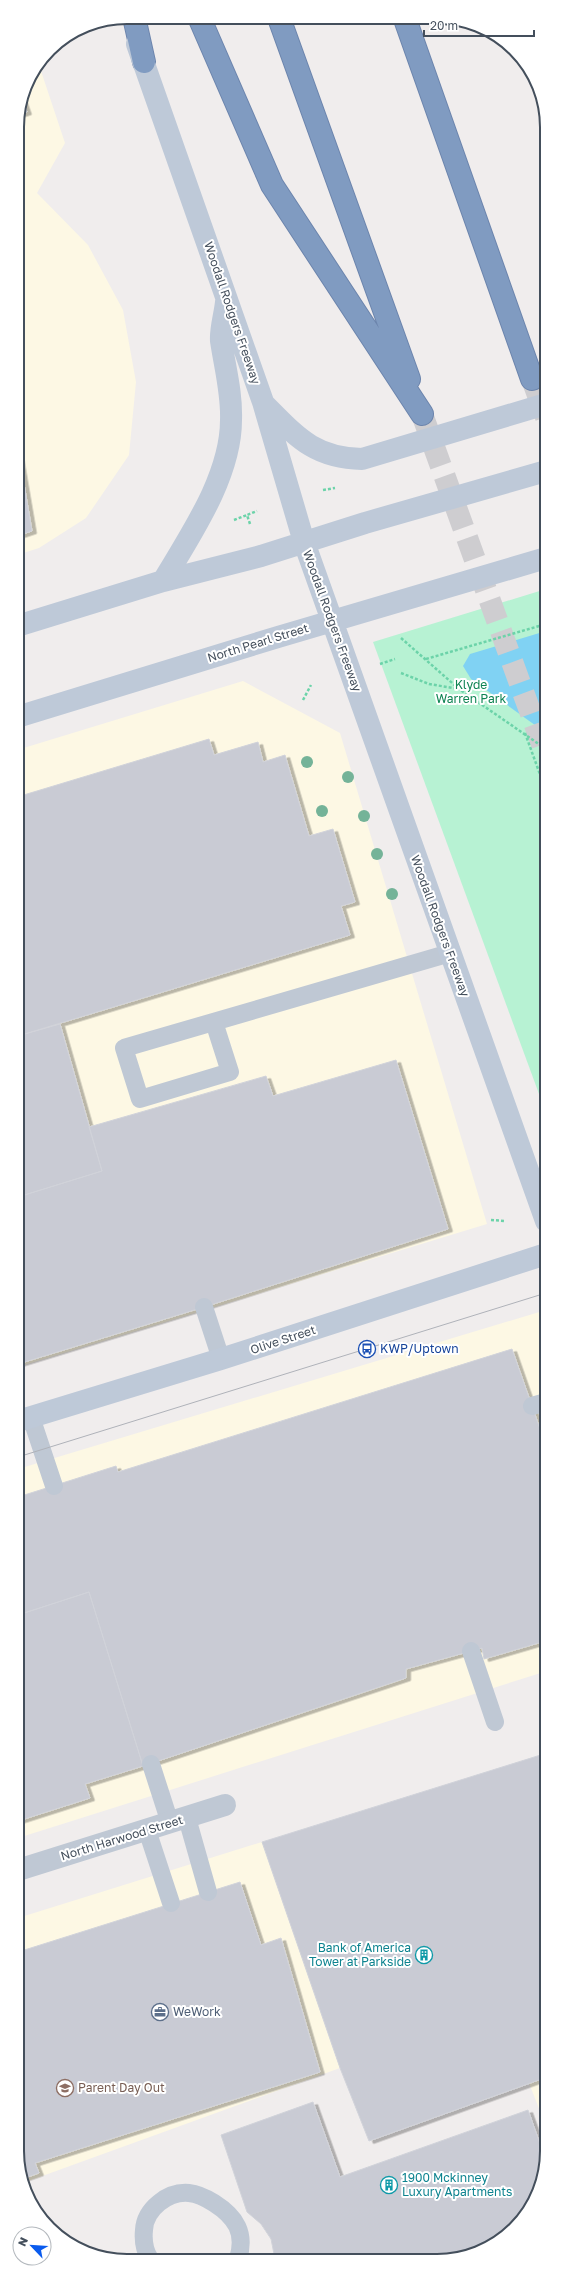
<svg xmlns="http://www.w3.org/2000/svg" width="564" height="2278" viewBox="0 0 564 2278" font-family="'Golos Text',sans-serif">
<defs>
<filter id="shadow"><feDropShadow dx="4.5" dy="2.5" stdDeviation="0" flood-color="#0004"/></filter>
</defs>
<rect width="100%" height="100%" fill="#f0eded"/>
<!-- commercial -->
<path fill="#fdf8e4" d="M 39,65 L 65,143 L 37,193 L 88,245 L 123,310 L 136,382 L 129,455 L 86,518 L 39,548 L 17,555 L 17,120 L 25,85 Z
M 243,681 L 340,733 L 487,1224 L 18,1367 L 17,750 Z
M 546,1310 L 547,1671 L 18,1838 L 18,1469 Z
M 262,1842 L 340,2068 L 23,2183 L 18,2165 L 18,1918 Z
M 547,2077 L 547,2129 L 529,2083 Z"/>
<!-- green -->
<path fill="#b7f2d3" d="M 546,589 L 546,1113 L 373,642 Z"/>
<!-- water -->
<path fill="#80d2f3" d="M 546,631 L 546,733 L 471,679 L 463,666 L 470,654 Z"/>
<!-- building -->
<path fill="#c9cbd4" stroke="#d1d3da" filter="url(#shadow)" d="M 22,98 L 27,112 L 18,115 Z
M 17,443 L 32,531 L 17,536 Z
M 209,739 L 214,755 L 258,742 L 263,762 L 285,755 L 309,836 L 333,829 L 355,902 L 341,906 L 350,935 L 18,1036 L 17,797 Z
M 60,1024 L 102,1171 L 18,1197 L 18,1036 Z
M 396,1060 L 448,1229 L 204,1307 L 18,1364 L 18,1197 L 102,1171 L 89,1127 L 266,1076 L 273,1096 Z
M 512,1349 L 547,1449 L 547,1633 L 540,1635 L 542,1642 L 484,1659 L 482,1648 L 406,1669 L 406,1678 L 143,1766 L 89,1592 L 18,1615 L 18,1497 L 116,1466 L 118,1472 Z
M 89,1592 L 143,1766 L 85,1784 L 90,1798 L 18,1821 L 18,1615 Z
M 547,1753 L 547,2077 L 369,2141 L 340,2068 L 262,1842 Z
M 240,1882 L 261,1945 L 281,1938 L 320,2072 L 35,2163 L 39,2173 L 22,2179 L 18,2165 L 18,1952 Z
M 313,2102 L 340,2177 L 528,2110 L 546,2161 L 539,2193 L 519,2224 L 492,2246 L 451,2260 L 275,2259 L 271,2239 L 261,2224 L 247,2212 L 221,2135 Z"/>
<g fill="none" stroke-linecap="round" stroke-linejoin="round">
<!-- motorway-tunnel -->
<path stroke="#cecdd0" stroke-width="22" stroke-dasharray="22 11" stroke-linecap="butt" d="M 532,379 L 546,417
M 422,414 L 546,755"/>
<!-- motorway casing -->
<g stroke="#6c85ad" stroke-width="24">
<path id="motorway" d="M 134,17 L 144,62
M 199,17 L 272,185 L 422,414
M 279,18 L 409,379
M 405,19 L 532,379"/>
</g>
<!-- path -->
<path stroke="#6cd3a9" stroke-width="2.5" stroke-dasharray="3 2" stroke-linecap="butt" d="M 323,490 L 335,488
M 234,520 L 247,515
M 250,524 L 247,515 L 257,511
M 401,638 L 459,689 L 546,749
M 426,659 L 546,624
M 380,664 L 395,659
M 401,673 L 429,684 L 459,689
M 303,700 L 311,685
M 525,733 L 546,791
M 491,1220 L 505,1221"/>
<!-- service -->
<path stroke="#bfc8d4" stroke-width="18" d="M 214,1022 L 230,1072 L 140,1099 L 124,1048 L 450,953
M 204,1307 L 221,1359
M 532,1406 L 546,1402
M 31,1417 L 54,1486
M 471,1651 L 495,1722
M 151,1764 L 170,1823
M 187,1818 L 208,1892
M 147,1830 L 171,1903
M 150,2259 C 144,2250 143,2240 144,2230 C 145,2209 168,2191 189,2193 C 199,2194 206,2198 214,2203 C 236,2217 246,2233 238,2259"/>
<!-- tertiary -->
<path stroke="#bfc8d4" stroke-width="22" d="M 18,1870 L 225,1805"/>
<!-- secondary -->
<path stroke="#bec9d8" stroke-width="22" d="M 137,44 L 263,402 L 304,542 L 546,1221
M 265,405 C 297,437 314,458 362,459 L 546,404
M 163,581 C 191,534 231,476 231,420 C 232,393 225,368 221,341 C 220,329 225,314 226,302
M 17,626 L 163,581 L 261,556 L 365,523 L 546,471
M 17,717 L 278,637 L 546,558
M 18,1421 L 221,1359 L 546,1254"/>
<!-- motorway -->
<use href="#motorway" stroke="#809bc1" stroke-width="22"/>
<!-- tram -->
<path stroke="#afb2b9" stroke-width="1" d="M 18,1457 L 546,1293"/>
</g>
<!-- trees -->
<g fill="#74b398">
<circle cx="307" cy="762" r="6"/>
<circle cx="348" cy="777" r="6"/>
<circle cx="322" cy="811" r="6"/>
<circle cx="364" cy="816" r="6"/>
<circle cx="377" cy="854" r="6"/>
<circle cx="392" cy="894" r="6"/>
</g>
<!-- icons -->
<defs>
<g id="bus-ring" transform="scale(0.9)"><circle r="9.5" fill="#fff" stroke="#1a4fb4" stroke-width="1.5"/><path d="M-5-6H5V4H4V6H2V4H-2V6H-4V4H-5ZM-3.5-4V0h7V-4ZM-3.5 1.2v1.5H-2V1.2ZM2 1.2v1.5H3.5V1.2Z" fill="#1a4fb4"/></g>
<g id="building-ring" transform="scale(0.9)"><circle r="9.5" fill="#fff" stroke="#0f9aa8" stroke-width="1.5"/><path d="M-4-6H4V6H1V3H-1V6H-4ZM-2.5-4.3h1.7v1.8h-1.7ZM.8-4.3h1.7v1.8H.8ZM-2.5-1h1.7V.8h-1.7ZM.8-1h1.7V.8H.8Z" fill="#0f9aa8"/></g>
<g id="office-ring" transform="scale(0.9)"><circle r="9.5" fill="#fff" stroke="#5c6f8a" stroke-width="1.5"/><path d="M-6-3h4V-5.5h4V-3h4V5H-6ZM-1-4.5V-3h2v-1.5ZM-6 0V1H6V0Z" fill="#5c6f8a"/></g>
<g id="school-ring" transform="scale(0.9)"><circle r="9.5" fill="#fff" stroke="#8d6e63" stroke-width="1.5"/><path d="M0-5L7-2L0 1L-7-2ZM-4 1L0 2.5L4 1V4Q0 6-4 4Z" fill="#8d6e63"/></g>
</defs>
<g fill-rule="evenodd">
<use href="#bus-ring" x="367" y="1349"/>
<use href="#building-ring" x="424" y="1955"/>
<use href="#office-ring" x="160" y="2012"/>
<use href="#school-ring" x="65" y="2088"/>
<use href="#building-ring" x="389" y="2185"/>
</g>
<g text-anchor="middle" stroke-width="4" stroke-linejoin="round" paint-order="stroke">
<!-- street labels -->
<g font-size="12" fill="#444f5c" stroke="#fff">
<text transform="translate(232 313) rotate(71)" y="4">Woodall Rodgers Freeway</text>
<text transform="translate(332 621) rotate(70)" y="4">Woodall Rodgers Freeway</text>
<text transform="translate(258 643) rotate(-17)" y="4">North Pearl Street</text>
<text transform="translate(440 926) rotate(70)" y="4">Woodall Rodgers Freeway</text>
<text transform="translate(283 1340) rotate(-18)" y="4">Olive Street</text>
<text transform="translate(122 1838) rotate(-17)" y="4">North Harwood Street</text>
</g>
<!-- park labels -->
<g font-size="12" fill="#0f8453" stroke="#fff">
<text x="471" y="689">Klyde<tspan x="471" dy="14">Warren Park</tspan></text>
</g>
<!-- transit labels -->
<g font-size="12" fill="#164399" stroke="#fff" text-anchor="start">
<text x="380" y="1353">KWP/Uptown</text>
</g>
<!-- culture labels -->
<g font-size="12" fill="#0d838f" stroke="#fff" text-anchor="end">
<text x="411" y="1952">Bank of America<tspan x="411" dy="14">Tower at Parkside</tspan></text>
<text x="402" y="2182" text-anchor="start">1900 Mckinney<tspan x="402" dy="14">Luxury Apartments</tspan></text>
</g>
<!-- service labels -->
<g font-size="12" fill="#4e5e75" stroke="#fff" text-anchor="start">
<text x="173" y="2016">WeWork</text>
</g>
<!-- education labels -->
<g font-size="12" fill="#785e54" stroke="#fff" text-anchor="start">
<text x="78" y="2092">Parent Day Out</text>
</g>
</g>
<!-- crop -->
<path d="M0 0H564V2278H0ZM127 24H437A103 103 0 0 1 540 127V2151A103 103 0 0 1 437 2254H127A103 103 0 0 1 24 2151V127A103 103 0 0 1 127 24Z" fill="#fff" fill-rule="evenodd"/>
<path fill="none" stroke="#444f5c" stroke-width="2" d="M127 24H437A103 103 0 0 1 540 127V2151A103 103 0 0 1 437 2254H127A103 103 0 0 1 24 2151V127A103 103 0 0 1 127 24Z"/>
<!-- north arrow -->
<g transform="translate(32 2246) rotate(295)"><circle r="19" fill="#ffffff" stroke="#b4b9be"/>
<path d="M0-3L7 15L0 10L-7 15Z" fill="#0a5bee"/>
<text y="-6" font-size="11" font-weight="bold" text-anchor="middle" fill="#444f5c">N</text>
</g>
<!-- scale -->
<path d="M424 30v6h110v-6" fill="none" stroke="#444f5c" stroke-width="2"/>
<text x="430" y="30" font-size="12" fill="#444f5c" stroke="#ffffff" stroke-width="3" paint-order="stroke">20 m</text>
</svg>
